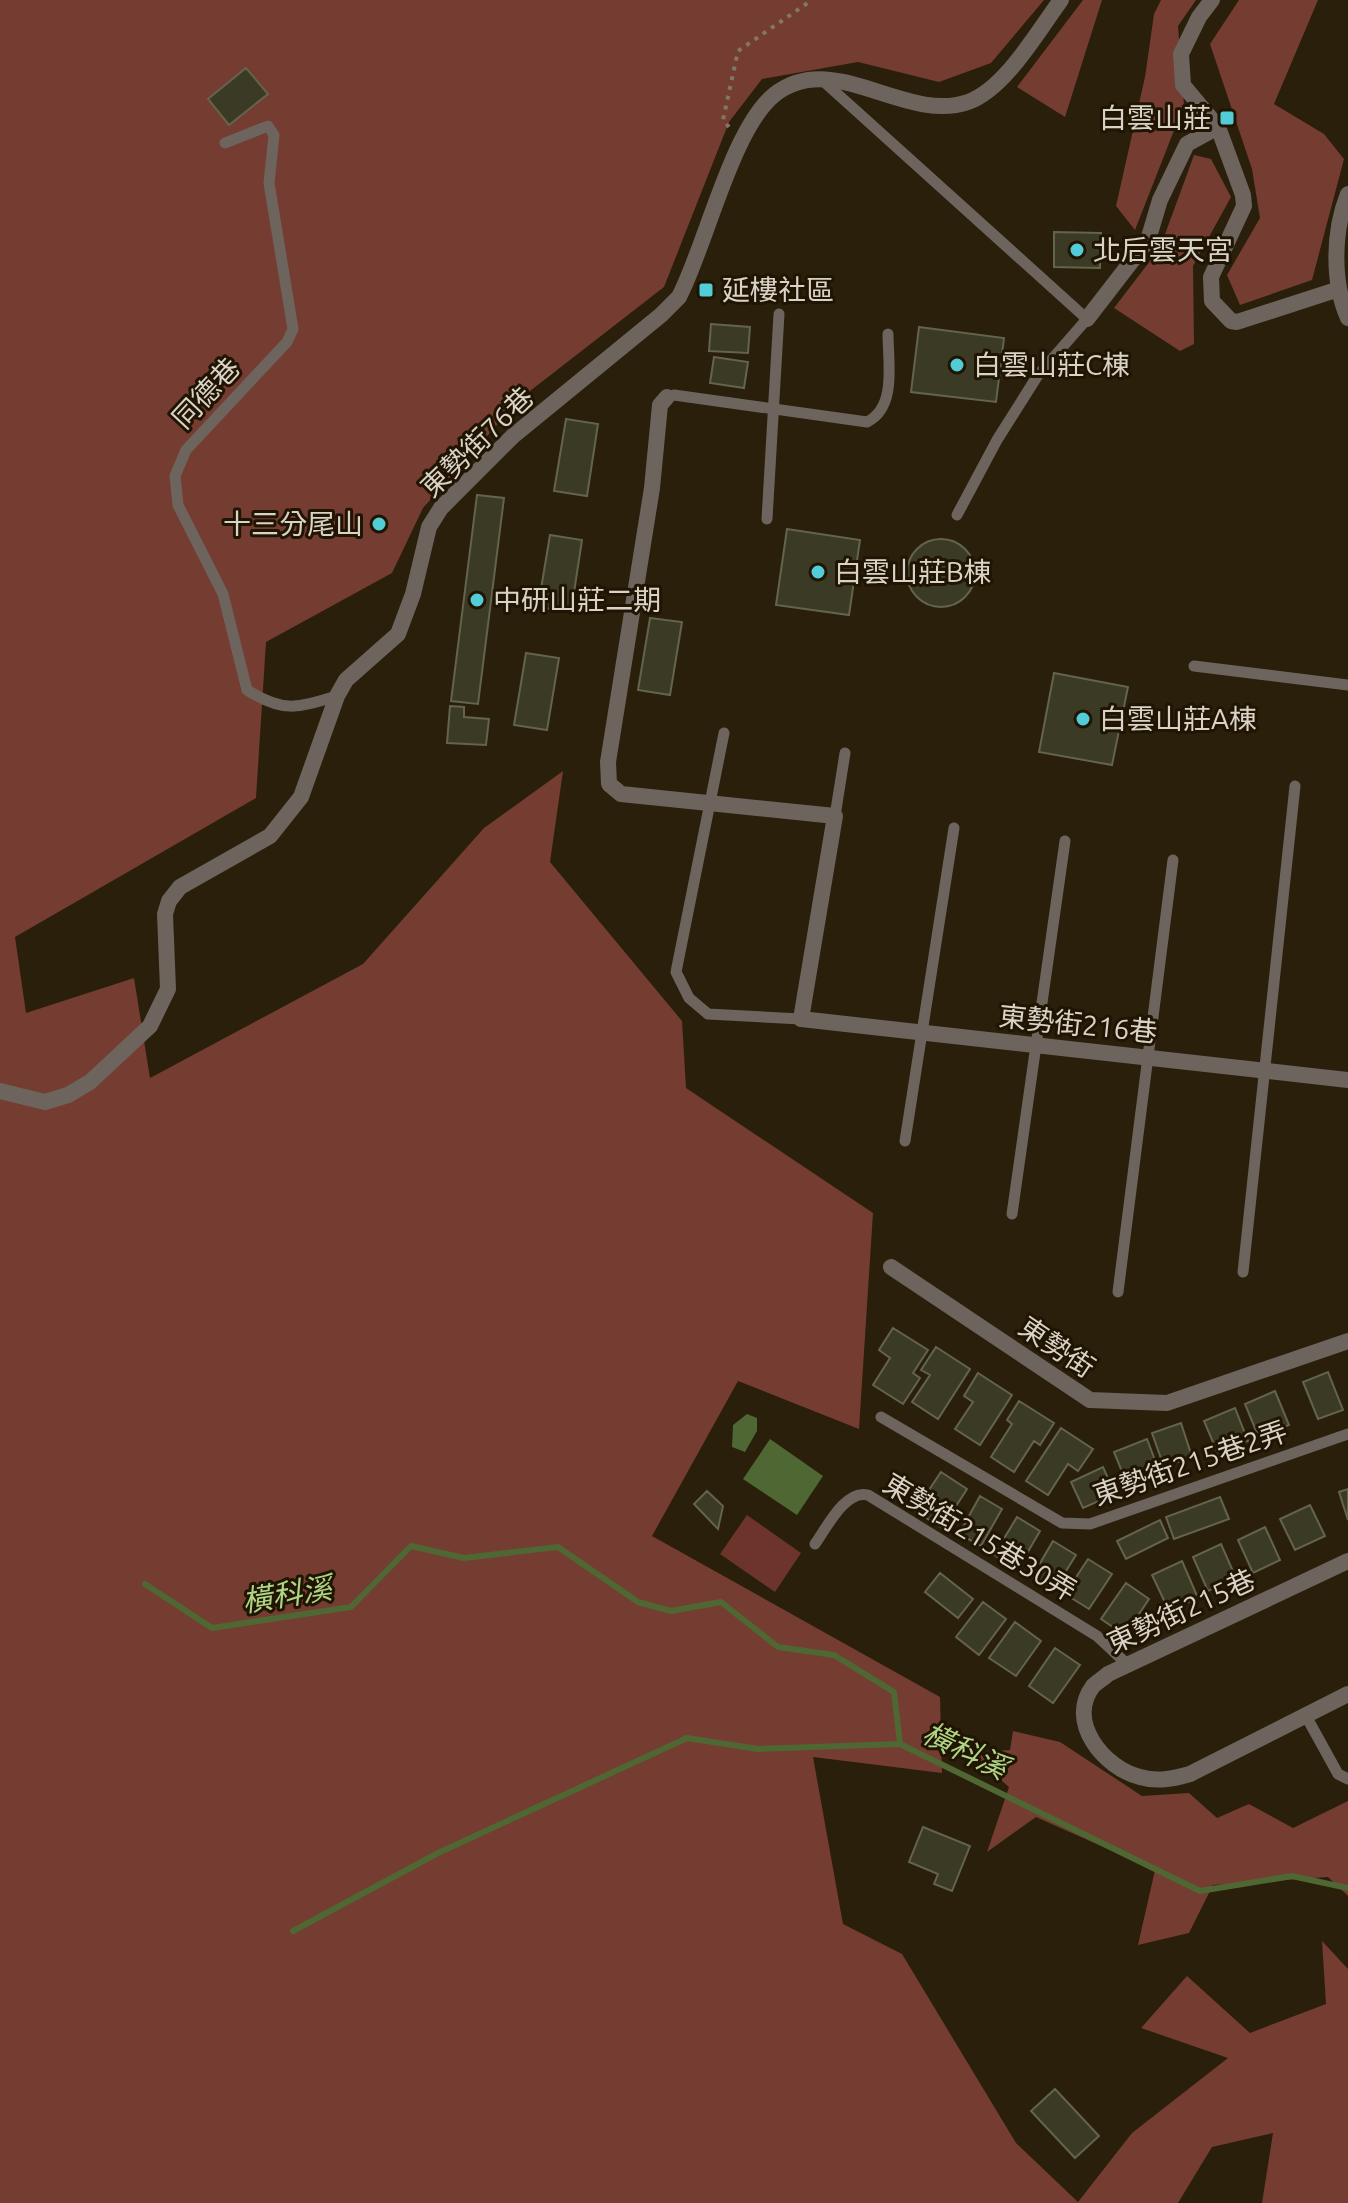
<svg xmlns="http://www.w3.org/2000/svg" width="1348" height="2203" viewBox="0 0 1348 2203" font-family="Ubuntu,'Noto Sans TC',sans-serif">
<rect width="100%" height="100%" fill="#291f0b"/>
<!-- green -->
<path fill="#6c342a" d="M 747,1515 L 801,1553 L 775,1592 L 720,1554 Z"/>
<!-- forest -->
<path fill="#753c31" d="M 0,0 L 1044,0 L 991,63 L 939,82 L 858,62 L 762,79 L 729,122 L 664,287 L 521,398 L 423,508 L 392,573 L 266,642 L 256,798 L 15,937 L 26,1013 L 134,978 L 150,1078 L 363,964 L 484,828 L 563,771 L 550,862 L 682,1021 L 686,1088 L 873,1213 L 859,1429 L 738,1381 L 652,1536 L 940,1697 L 942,1773 L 813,1757 L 843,1924 L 902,1954 L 1016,2143 L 1078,2202 L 1132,2133 L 1228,2058 L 1141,2028 L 1187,1976 L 1250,2033 L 1326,2004 L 1322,1941 L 1348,1969 L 1348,2203 L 1262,2203 L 1273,2133 L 1212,2147 L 1178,2203 L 0,2203 Z
M 1083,0 L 1102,0 L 1065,117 L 1017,87 Z
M 1161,0 L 1196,0 L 1178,26 L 1184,105 L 1135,230 L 1116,206 L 1145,77 L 1154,14 Z
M 1239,0 L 1318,0 L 1274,104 L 1324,134 L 1344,159 L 1312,280 L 1240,305 L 1227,275 L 1260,218 L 1252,169 L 1210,44 Z
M 1194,155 L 1211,159 L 1231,197 L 1193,266 L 1194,344 L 1180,351 L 1114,308 L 1160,248 Z
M 1013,1731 L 1060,1742 L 1142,1796 L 1189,1793 L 1217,1818 L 1249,1804 L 1293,1828 L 1348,1801 L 1348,1896 L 1328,1877 L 1213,1885 L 1189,1933 L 1138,1945 L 1155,1870 L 1036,1817 L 987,1852 L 1009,1787 L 969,1753 L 1010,1750 Z"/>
<!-- water -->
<path fill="#4f6733" d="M 747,1414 L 757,1418 L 757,1431 L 745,1452 L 732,1447 L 733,1425 Z
M 770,1439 L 823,1476 L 797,1515 L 743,1479 Z"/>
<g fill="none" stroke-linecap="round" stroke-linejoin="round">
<!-- stream -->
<path stroke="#4f6733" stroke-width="6" d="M 145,1584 L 212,1628 L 351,1607 L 411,1546 L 464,1558 L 558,1547 L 638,1602 L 671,1611 L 721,1602 L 778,1647 L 834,1655 L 894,1692 L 900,1744 L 1200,1891 L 1292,1876 L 1348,1888
M 293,1931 L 438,1853 L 687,1738 L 758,1749 L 900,1744"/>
</g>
<!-- building -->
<path fill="#3b3a24" stroke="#64634b" stroke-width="2" d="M 246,68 L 268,94 L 229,125 L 208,99 Z
M 1054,232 L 1101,233 L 1100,268 L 1054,267 Z
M 711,324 L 750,327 L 748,353 L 709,351 Z
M 919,327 L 1004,338 L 996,402 L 911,392 Z
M 714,357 L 748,362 L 744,388 L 710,383 Z
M 566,419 L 598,424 L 587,496 L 554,491 Z
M 477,495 L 504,498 L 478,704 L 451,701 Z
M 787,529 L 860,540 L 849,615 L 776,605 Z
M 550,535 L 582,540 L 571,612 L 538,607 Z
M907 573a34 34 0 1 1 68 0a34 34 0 1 1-68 0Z
M 650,618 L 682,622 L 670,695 L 638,690 Z
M 526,653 L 559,658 L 547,730 L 514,725 Z
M 1054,673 L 1128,687 L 1112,765 L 1039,752 Z
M 450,706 L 464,707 L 464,717 L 489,719 L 486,745 L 447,743 Z
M 893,1328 L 928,1350 L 913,1373 L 920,1378 L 903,1404 L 873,1385 L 890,1358 L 879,1350 Z
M 936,1347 L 970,1369 L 938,1419 L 912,1402 L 930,1375 L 921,1370 Z
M 1328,1372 L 1343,1410 L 1318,1419 L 1303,1382 Z
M 978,1373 L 1012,1395 L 980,1445 L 955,1429 L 973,1402 L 964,1396 Z
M 1275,1391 L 1289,1425 L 1259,1438 L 1245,1404 Z
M 1019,1401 L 1054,1423 L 1040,1445 L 1034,1441 L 1014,1472 L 991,1457 L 1012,1424 L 1007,1420 Z
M 1235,1408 L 1248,1441 L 1218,1454 L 1204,1421 Z
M 1181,1423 L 1192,1457 L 1164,1467 L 1152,1433 Z
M 1061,1428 L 1093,1449 L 1078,1471 L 1068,1464 L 1048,1495 L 1026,1481 Z
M 1147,1439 L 1159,1471 L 1127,1484 L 1114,1452 Z
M 1103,1467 L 1115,1494 L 1083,1508 L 1071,1482 Z
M 941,1472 L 967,1489 L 942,1528 L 915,1511 Z
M 1348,1489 L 1348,1520 L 1339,1492 Z
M 707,1491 L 723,1506 L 718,1529 L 694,1504 Z
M 980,1496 L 1002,1509 L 981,1546 L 959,1534 Z
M 1220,1497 L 1229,1519 L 1174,1539 L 1166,1517 Z
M 1310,1505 L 1325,1536 L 1295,1550 L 1280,1519 Z
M 1017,1517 L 1040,1531 L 1018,1569 L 994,1555 Z
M 1160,1520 L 1168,1538 L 1126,1559 L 1117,1541 Z
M 1265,1527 L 1280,1560 L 1253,1573 L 1238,1540 Z
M 1053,1541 L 1076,1555 L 1054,1590 L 1032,1577 Z
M 1221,1544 L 1236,1578 L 1208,1591 L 1193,1557 Z
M 1088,1559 L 1112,1574 L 1089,1609 L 1065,1594 Z
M 1182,1561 L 1198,1598 L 1169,1611 L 1152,1575 Z
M 940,1573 L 973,1599 L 958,1618 L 925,1592 Z
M 1126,1583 L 1149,1599 L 1125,1635 L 1101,1619 Z
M 983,1602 L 1006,1619 L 979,1655 L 956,1637 Z
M 1015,1622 L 1041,1641 L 1016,1676 L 989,1658 Z
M 1055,1648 L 1080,1665 L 1053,1703 L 1029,1686 Z
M 923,1827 L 970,1846 L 952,1891 L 934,1884 L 938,1874 L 909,1862 Z
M 1055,2089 L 1099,2136 L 1075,2158 L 1031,2111 Z"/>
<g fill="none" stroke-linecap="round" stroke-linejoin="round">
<!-- path -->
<path stroke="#807767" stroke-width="4" stroke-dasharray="4 6" stroke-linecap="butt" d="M 729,127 L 723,120 L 738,51 L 812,0"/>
<!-- lane -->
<path stroke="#6d645d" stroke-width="11" d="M 822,80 L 1087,319 L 1038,375 L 997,440 L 957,515
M 225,143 L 268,126 L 274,135 L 269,183 L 293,329 L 287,342 L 186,450 L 175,476 L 178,505 L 223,594 L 247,690 C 283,713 297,708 337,696
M 667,397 L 674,395 L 867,422 C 897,407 888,363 888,334
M 767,519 L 779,314
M 1194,666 L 1348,685
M 724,733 L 676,972 L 689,998 L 708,1014 L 801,1019
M 835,816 L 845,753
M 905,1141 L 954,828
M 1012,1214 L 1065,841
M 1243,1272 L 1295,786
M 1118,1292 L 1173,860
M 881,1417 L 1062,1523 L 1090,1524 L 1348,1434
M 815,1544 C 826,1529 845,1489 868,1495 L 1097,1636 L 1129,1666
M 1306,1716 L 1338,1774 L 1348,1779"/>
<!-- street -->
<path stroke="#6d645d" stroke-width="16" d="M 1212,0 L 1199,17 L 1181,54 L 1183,85 L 1218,127 L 1243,195 L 1244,206 L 1211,277 L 1212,301 L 1231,321 L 1237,322 L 1339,289
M 1348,194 C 1333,231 1332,282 1348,318
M 1087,319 L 1148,240 L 1160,200 L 1187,144 L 1218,127
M 667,397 L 660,405 L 652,488 L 608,762 L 609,784 L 621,794 L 835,816 L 801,1019 L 1348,1080
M 0,1091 L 45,1102 L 68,1095 L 90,1082 L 150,1026 L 168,989 L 165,914 L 169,901 L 180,887 L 270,836 L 301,797 L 337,696 L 346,680 L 398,634 L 413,594 L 429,527 L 441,508 L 513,436 L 661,315 L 679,297 C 706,245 732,129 774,95 C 833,48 905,124 968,102 C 1005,89 1038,31 1061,0
M 891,1267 L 1090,1400 L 1167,1403 L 1348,1341
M 1348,1561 L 1108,1674 C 1104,1678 1097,1682 1093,1686 C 1066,1722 1104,1768 1140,1777 C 1157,1782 1173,1779 1190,1774 L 1348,1694"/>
</g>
<!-- markers -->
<g fill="#52ccd6" stroke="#201503" stroke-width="3">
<rect x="1219" y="110" width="16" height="16" rx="4"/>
<circle cx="1077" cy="250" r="8"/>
<rect x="698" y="282" width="16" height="16" rx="4"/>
<circle cx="957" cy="365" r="8"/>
<circle cx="379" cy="524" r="8"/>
<circle cx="818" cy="572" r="8"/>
<circle cx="477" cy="600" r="8"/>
<circle cx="1083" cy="719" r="8"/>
</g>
<g text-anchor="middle" stroke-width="6" stroke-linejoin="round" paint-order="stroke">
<!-- poi labels -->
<g font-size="28" fill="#d9d2c6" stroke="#201503" text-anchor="start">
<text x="1211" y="128" text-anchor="end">白雲山莊</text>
<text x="1093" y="260">北后雲天宮</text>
<text x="722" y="300">延樓社區</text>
<text x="973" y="375">白雲山莊C棟</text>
<text x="363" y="534" text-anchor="end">十三分尾山</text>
<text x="834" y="582">白雲山莊B棟</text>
<text x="493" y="610">中研山莊二期</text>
<text x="1099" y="729">白雲山莊A棟</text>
</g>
<!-- street labels -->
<g font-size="28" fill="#d9d2c6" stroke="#201503">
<text transform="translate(206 393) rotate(-47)" y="10">同德巷</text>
<text transform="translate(477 442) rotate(-44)" y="10">東勢街76巷</text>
<text transform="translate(1078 1024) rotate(6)" y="10">東勢街216巷</text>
<text transform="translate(1057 1347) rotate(34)" y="10">東勢街</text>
<text transform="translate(1190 1463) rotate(-19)" y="10">東勢街215巷2弄</text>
<text transform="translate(980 1537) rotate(31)" y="10">東勢街215巷30弄</text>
<text transform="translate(1181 1611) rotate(-25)" y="10">東勢街215巷</text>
</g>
<!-- water labels -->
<g font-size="30" font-style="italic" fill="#aed484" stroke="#201503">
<text transform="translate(287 1595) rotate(-9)" y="10">橫科溪</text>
<text transform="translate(965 1751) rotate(26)" y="10">橫科溪</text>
</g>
</g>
</svg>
